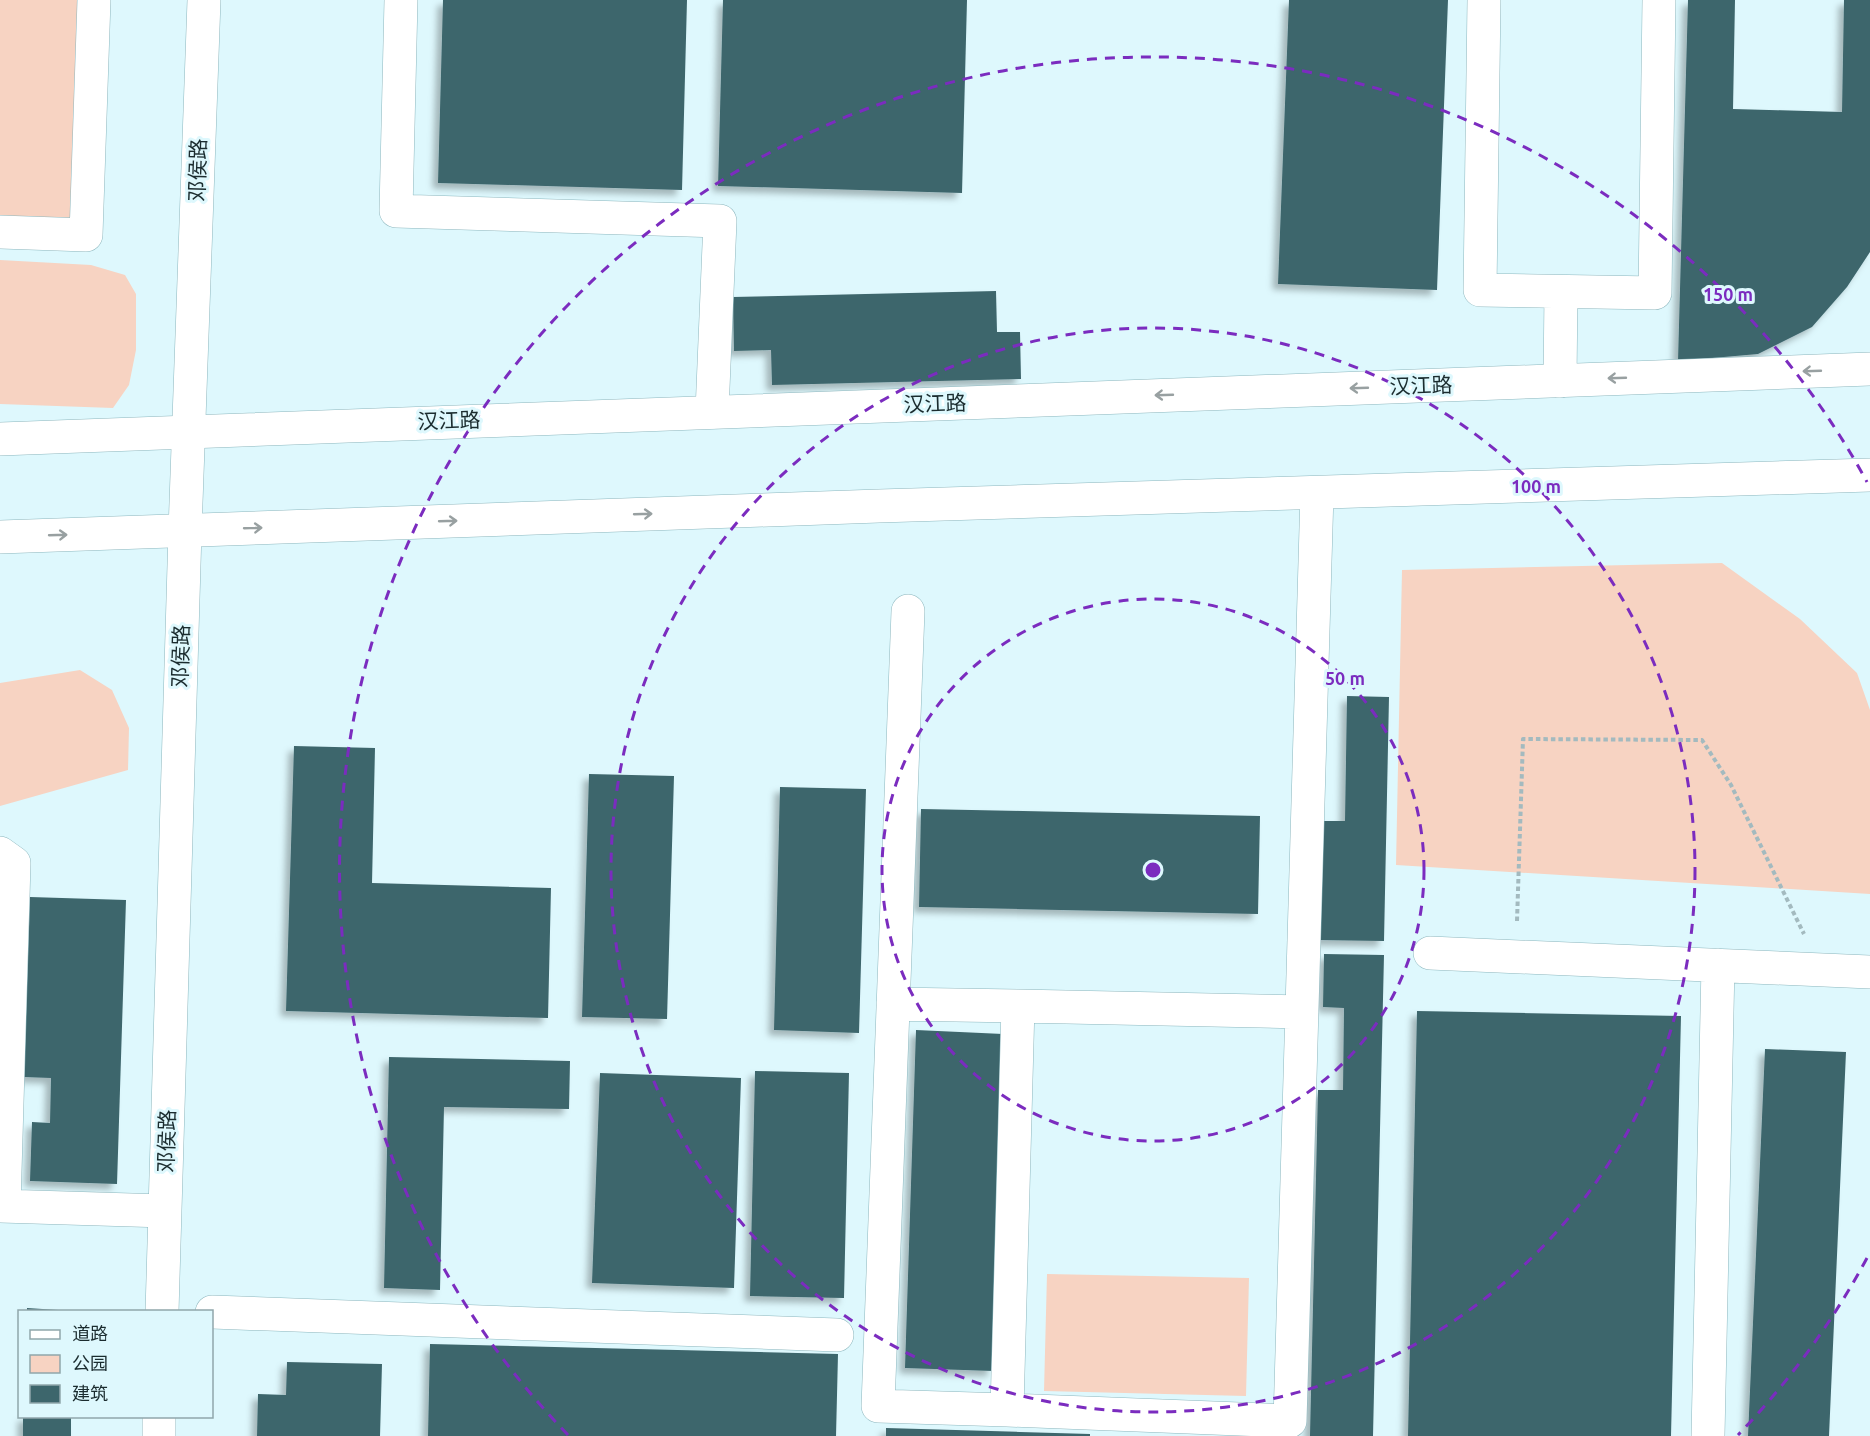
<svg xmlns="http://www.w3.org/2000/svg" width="1870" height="1436" viewBox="0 0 1870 1436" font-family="Ubuntu,'Noto Sans SC',sans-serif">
<defs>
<filter id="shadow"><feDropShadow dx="-5.5" dy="5.5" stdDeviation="3" flood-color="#0004"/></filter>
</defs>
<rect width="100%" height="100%" fill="#def8fd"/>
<!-- green -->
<path fill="#f7d3c2" d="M 0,0 L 94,0 L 86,235 L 0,232 Z
M 0,260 L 91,265 L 125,275 L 136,294 L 136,350 L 129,385 L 113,408 L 0,404 Z
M 1722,563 L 1800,619 L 1857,673 L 1870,710 L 1870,894 L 1396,865 L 1402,570 Z
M 80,670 L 112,690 L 129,728 L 128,770 L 0,806 L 0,683 Z
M 1047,1274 L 1249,1278 L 1246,1396 L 1044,1391 Z"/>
<!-- building -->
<path fill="#3d666c" filter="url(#shadow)" d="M 443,0 L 687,0 L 682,190 L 438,183 Z
M 723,0 L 967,0 L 962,193 L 718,186 Z
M 1289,0 L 1448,0 L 1437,290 L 1278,284 Z
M 1688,0 L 1735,0 L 1733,109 L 1842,112 L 1844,0 L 1870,0 L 1870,252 L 1847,287 L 1812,327 L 1758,354 L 1678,361 Z
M 996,291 L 997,332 L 1020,332 L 1021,379 L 772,385 L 771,350 L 734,351 L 733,297 Z
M 1347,696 L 1389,697 L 1384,941 L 1318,940 L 1320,821 L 1345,821 Z
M 294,746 L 375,748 L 372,883 L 551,888 L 548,1018 L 286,1011 Z
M 589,774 L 674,776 L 667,1019 L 582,1017 Z
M 780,787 L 866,789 L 859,1033 L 774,1030 Z
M 921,809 L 1260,816 L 1258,914 L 919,907 Z
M 30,897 L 126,900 L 117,1184 L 30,1181 L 32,1122 L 50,1123 L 51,1078 L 24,1077 Z
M 1324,954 L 1384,955 L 1373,1436 L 1310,1436 L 1318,1090 L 1343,1090 L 1344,1008 L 1323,1007 Z
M 1417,1011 L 1681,1016 L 1671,1436 L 1408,1436 Z
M 916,1030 L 1003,1034 L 993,1371 L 905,1368 Z
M 1765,1049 L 1846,1052 L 1829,1436 L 1748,1436 Z
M 389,1057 L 570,1061 L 569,1109 L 444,1107 L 440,1290 L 384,1288 Z
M 755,1071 L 849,1073 L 844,1298 L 750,1296 Z
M 600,1073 L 741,1078 L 734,1288 L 592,1283 Z
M 27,1308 L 58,1310 L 58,1312 L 27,1312 Z
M 430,1344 L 838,1354 L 836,1436 L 428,1436 Z
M 287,1362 L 382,1364 L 380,1436 L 257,1436 L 258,1394 L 286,1395 Z
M 23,1416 L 71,1416 L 71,1436 L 23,1436 Z
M 886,1428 L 1090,1434 L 1090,1436 L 886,1436 Z"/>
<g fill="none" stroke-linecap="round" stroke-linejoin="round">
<!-- minor casing -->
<g stroke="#8db7be" stroke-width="34">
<path id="minor" d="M 401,0 L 396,211 L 720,221 L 712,412
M 1484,0 L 1480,290 L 1655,293 L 1659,0
M 0,232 L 86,235 L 94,0
M 1560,381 L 1561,292
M 908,611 L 878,1406 L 1007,1410
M 0,853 L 14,863 L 4,1206
M 1430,953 L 1870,972
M 893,1004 L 1018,1006
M 1302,1012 L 1018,1006 L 1007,1410 L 1290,1421 L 1317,493
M 0,1206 L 165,1211
M 162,1312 L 185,531 L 204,0
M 212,1312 L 837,1335
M 159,1436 L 159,1416
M 1708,1436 L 1718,965"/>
</g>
<!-- major casing -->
<g stroke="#8db7be" stroke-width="34">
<path id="major" d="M 0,439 L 1870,369
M 0,537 L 879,506 L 1870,475"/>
</g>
<!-- path -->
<path stroke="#a3babf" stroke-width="4" stroke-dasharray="4.5 3" stroke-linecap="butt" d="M 1517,921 L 1523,739 L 1702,740 L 1731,785 L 1804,934"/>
<!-- minor -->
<use href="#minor" stroke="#fff" stroke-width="33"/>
<!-- major -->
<use href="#major" stroke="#fff" stroke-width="33"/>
</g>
<!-- one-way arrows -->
<defs><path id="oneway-shaft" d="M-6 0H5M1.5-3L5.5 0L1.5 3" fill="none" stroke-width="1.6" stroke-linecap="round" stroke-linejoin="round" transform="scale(1.5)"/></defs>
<g stroke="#98a0a1">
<use href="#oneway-shaft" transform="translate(1812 371) rotate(178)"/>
<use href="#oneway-shaft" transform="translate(1617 378) rotate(178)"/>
<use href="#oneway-shaft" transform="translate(1359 388) rotate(178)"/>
<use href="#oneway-shaft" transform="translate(1164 395) rotate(178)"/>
<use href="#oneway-shaft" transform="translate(643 514) rotate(-2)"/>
<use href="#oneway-shaft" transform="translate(448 521) rotate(-2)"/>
<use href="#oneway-shaft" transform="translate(253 528) rotate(-2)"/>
<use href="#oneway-shaft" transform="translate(58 535) rotate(-2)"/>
</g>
<!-- distance rings -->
<g fill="none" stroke="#7b2cbf" stroke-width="3" stroke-dasharray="10 8">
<circle cx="1153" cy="870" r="271"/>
<circle cx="1153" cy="870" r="542"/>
<path d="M1867 1258A813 813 0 0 1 1738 1435M568 1435A813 813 0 1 1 1867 482"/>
</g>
<g text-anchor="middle" stroke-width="6" stroke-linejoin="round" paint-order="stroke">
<!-- street labels -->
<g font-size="21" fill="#1b2c2f" stroke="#def8fd">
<text transform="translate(198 170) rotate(-88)" y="7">邓侯路</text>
<text transform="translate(1421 386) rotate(-2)" y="7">汉江路</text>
<text transform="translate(935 404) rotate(-2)" y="7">汉江路</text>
<text transform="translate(449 421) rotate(-2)" y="7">汉江路</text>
<text transform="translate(181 656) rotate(-88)" y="7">邓侯路</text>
<text transform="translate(167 1141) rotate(-88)" y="7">邓侯路</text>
</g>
</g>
<circle cx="1153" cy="870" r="9" fill="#7b2cbf" stroke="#def8fd" stroke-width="3"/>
<g font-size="18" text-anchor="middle" font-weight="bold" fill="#7b2cbf" stroke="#def8fd" stroke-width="6" stroke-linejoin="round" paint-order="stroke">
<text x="1728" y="301">150 m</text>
<text x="1536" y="493">100 m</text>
<text x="1345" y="685">50 m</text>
</g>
<!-- legend -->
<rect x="18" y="1310" width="195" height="108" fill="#def8fd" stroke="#90a6ab" stroke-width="1.5"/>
<rect x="30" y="1330" width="30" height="9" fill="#ffffff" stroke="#90a6ab" stroke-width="1.5"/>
<text x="72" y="1340" font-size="18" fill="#1b2c2f">道路</text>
<rect x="30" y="1355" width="30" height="18" fill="#f7d3c2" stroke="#90a6ab" stroke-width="1.5"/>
<text x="72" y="1370" font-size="18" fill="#1b2c2f">公园</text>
<rect x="30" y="1385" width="30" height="18" fill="#3d666c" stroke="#90a6ab" stroke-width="1.5"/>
<text x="72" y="1400" font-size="18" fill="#1b2c2f">建筑</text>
</svg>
